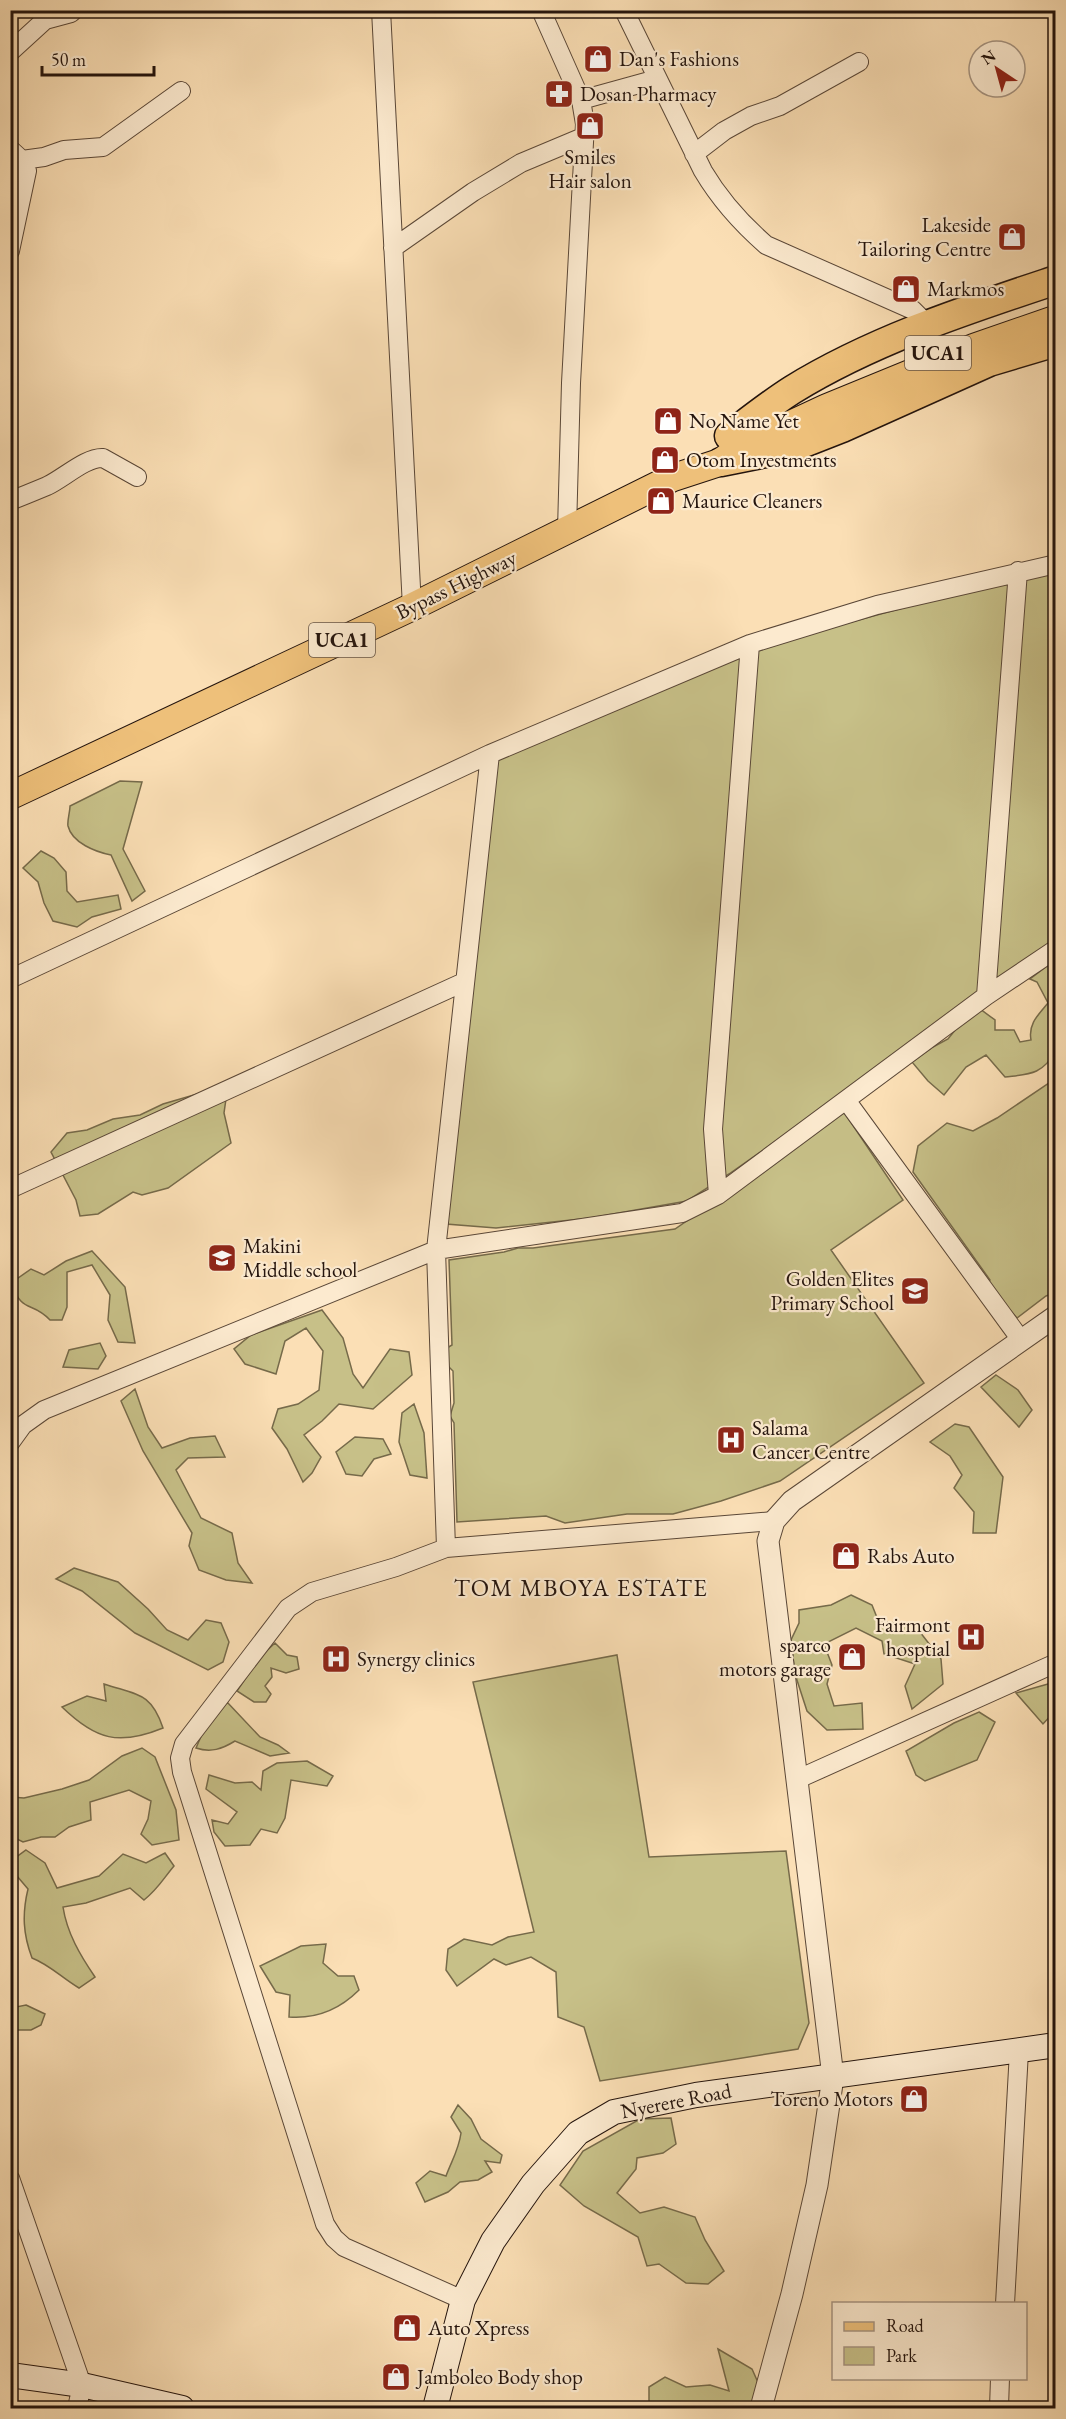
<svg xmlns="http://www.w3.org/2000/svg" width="1066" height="2419" viewBox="0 0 1066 2419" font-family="'EB Garamond',serif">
<rect width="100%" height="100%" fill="#fbdfb5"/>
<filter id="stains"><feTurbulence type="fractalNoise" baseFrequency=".00333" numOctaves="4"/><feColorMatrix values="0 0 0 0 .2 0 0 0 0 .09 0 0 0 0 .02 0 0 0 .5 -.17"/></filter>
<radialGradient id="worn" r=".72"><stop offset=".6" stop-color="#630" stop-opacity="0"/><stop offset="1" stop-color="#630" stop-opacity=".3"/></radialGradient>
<!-- green -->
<path fill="#c7c088" stroke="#766a4a" stroke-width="1.5" d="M 1055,570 L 1055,945 L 729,1174 L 687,1201 L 590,1218 L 496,1228 L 446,1224 L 496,758 L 758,647 L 1029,574 Z
M 120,781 L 142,782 L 123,849 L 145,891 L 132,901 L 111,855 C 96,852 72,843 68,826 C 67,821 70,812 70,806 Z
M 41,851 L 54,858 L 66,872 L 67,891 L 77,902 L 118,895 L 121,909 L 92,917 L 77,927 L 53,921 L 44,903 L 38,882 L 23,868 Z
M 1055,960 L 1055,1052 C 1042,1075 1029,1074 1005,1077 L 986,1055 L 966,1067 L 944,1095 L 928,1081 L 912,1062 L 933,1047 L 948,1039 L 956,1029 L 980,1009 L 995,1020 L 995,1030 L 1014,1030 L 1020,1042 L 1031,1040 C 1028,1024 1038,1015 1048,1003 L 1037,982 L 1030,979 Z
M 1055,1079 L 1055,1293 L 1046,1296 L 1017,1318 L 987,1284 L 990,1280 L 913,1172 L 918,1146 L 947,1123 L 973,1131 L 997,1118 Z
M 228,1085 L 224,1113 L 231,1143 L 168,1188 L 142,1195 L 133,1192 L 98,1214 L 80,1216 L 76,1200 L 51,1152 L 67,1133 L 87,1130 L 113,1119 L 140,1115 L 163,1104 Z
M 844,1112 L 903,1200 L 831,1250 L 924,1383 L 780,1481 L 721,1501 L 673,1514 L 627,1514 L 565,1523 L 546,1516 L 457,1522 L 454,1423 L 450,1416 L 454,1403 L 453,1371 L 445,1363 L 447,1348 L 452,1345 L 449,1260 L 504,1252 L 518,1248 L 533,1248 L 675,1229 Z
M 92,1251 L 125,1287 L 135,1343 L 118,1342 L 108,1320 L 110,1295 L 92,1265 L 67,1272 L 67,1307 L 62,1320 L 50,1320 C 31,1300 23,1315 11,1283 L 31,1269 L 44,1275 L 66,1261 Z
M 322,1310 L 343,1338 L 353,1374 L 363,1388 L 390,1349 L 409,1352 L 412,1375 L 373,1409 L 339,1404 L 322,1421 L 304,1435 L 321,1457 L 312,1473 L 303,1482 L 287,1449 L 272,1428 L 278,1409 L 298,1404 L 319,1390 L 323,1351 L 306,1328 L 285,1341 L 276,1374 L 245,1364 L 234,1349 L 251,1335 Z
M 100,1343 L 106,1356 L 98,1369 L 63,1367 L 69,1350 Z
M 996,1375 L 1018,1390 L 1032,1410 L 1019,1427 L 981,1387 Z
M 135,1389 L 148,1427 L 162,1448 L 190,1438 L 215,1436 L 225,1457 L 188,1458 L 176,1470 L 201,1518 L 232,1533 L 238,1563 L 252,1583 L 226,1580 L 199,1570 L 189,1546 L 192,1533 L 143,1451 L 121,1401 Z
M 414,1404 L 424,1433 L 427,1478 L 410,1475 L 399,1442 L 402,1413 Z
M 955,1424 L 969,1427 L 1003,1477 L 996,1533 L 973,1533 L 974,1512 L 954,1488 L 962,1475 L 950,1456 L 930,1442 Z
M 355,1437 L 383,1439 L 391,1454 L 374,1459 L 362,1476 L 346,1474 L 336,1452 Z
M 74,1568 L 118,1582 L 148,1609 L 167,1630 L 188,1640 L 206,1620 L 221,1623 L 229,1642 L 223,1662 L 208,1670 L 135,1633 L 82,1591 L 56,1579 Z
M 851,1595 L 872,1605 L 878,1620 L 916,1627 L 941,1659 L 943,1684 L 912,1709 L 905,1686 L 915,1664 L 884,1654 L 882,1641 L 856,1628 L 824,1644 L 832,1665 L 827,1684 L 834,1706 L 862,1703 L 863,1729 L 827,1730 L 807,1711 L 795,1674 L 791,1640 L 799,1623 L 799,1610 L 831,1605 Z
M 275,1643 L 287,1655 L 297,1657 L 299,1669 L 286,1673 L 271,1668 L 272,1677 L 265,1686 L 271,1694 L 266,1702 L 254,1702 L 237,1691 L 260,1657 Z
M 617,1655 L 649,1857 L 786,1851 L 809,2023 L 798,2049 L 600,2081 L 584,2027 L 558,2017 L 556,1972 L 531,1957 L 506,1965 L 494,1959 L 457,1986 L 446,1970 L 448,1949 L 464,1939 L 492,1945 L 508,1937 L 534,1932 L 473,1682 Z
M 1055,1682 L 1055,1711 L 1043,1724 L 1016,1693 Z
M 104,1684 C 137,1695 151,1692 163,1728 C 119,1746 96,1740 62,1707 L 87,1696 L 106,1701 Z
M 227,1702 L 260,1737 L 278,1745 L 289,1753 L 270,1756 L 235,1741 C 222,1749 211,1753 196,1748 L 206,1725 Z
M 979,1712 L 995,1722 L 977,1760 L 925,1781 L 916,1775 L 906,1751 L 954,1723 Z
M 142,1748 L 155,1757 L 176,1810 L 179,1840 L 152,1845 L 141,1834 L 148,1819 L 151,1801 L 129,1790 L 90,1802 L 91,1820 L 69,1827 L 55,1837 L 41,1837 L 23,1842 L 11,1836 L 11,1797 L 24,1798 L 62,1789 L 89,1780 L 122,1756 Z
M 307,1761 L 333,1776 L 327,1786 L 291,1780 L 285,1818 L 277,1833 L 261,1829 L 250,1845 L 225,1846 L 214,1832 L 212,1820 L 228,1824 L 237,1812 L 206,1789 L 209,1775 L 235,1783 L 252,1782 L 261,1790 L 263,1771 L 277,1763 Z
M 26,1850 L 45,1863 L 57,1888 L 99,1876 L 123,1854 L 146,1863 L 165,1853 L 174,1866 C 163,1879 158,1889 144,1900 L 130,1888 L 86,1903 L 63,1907 C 67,1933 80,1955 95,1977 L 79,1988 C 62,1978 50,1965 32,1958 C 23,1934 22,1914 28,1889 L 11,1869 L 11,1861 Z
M 326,1944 L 323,1963 L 338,1976 L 354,1976 L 359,1990 C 340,2009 316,2019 289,2017 L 290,1995 L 276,1992 L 260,1966 L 301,1946 Z
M 26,2005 L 45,2014 L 41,2025 L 31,2030 L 11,2030 L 13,2055 L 11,2055 L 11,2008 Z
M 458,2105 L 471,2119 L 481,2139 L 502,2155 L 500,2163 L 485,2161 L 492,2172 L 478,2180 L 460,2182 L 448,2192 L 425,2202 L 416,2183 L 430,2171 L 446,2176 C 452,2160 459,2149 461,2133 L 451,2117 Z
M 671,2118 L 676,2144 L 663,2153 L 637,2158 L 636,2169 L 617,2193 L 640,2213 L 664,2207 L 695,2217 L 705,2240 L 724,2271 L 708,2284 L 686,2283 L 659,2264 L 647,2266 L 638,2237 L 584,2206 L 560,2185 L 583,2151 L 640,2119 Z
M 718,2349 L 752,2369 L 760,2387 L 751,2408 L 684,2408 L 678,2404 L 673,2408 L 646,2408 L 649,2402 L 649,2387 L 665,2377 L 686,2387 L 710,2385 L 729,2391 Z"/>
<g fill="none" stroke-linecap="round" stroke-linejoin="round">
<!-- minor casing -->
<g stroke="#5a4737" stroke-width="20">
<path id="minor" d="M 381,10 L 412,607
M 541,10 L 581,100 L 585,124 L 571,383 L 567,530
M 624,10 L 703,171 C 719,198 742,224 766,245 L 913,310 L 927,324
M 10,52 L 45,20 L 71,13 L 74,10
M 581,100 L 657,79
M 10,149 L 22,160 L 27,171 L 10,251
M 694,154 L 724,131 L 751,116 L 780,106 L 859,62
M 22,160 L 44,157 L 64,150 L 103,147 L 181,91
M 393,248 L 473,192 L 521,163 L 583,137
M 10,501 C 23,496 35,491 47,486 C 64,478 86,457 103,458 L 137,477
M 10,979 L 490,754 L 750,644 L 877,605 L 1056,564
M 986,996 L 1018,571
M 846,1100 L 1021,1340
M 10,1189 L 464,982
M 718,1195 L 713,1129 L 750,644
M 10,1443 L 23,1425 L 44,1410 L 436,1250 L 682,1213 L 718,1195 L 986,996 L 1056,949
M 446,1548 L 436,1250 L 490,754
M 798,1779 L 1056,1663
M 10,2178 L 82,2385 L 77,2408
M 463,2300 L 344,2247 L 334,2238 L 325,2224 L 182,1772 L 180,1758 L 184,1744 L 288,1608 L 312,1592 L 396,1567 L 446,1548 L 774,1521
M 1005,2304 L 1019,2051
M 999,2408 L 1000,2378"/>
</g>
<!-- tertiary casing -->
<g stroke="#5a4737" stroke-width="23">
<path id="tertiary" d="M 761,2408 L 792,2294 L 817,2185 L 833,2077 L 768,1541 L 774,1521 L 792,1501 L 1056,1316"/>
</g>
<!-- secondary casing -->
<g stroke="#24140d" stroke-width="26">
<path id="secondary" d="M 10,2375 L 82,2385 L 182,2408
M 435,2408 L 463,2300 L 493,2241 L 533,2184 L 578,2133 L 614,2112 L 696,2095 L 1056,2045"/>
</g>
<!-- primary casing -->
<g stroke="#24140d" stroke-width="29">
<path id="primary" d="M 10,796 L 412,607 L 672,478 L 721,462 L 738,449 L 826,408 L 975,347 L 1056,319"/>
</g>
<!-- trunk casing -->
<g stroke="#24140d" stroke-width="31">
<path id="trunk" d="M 729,436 C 750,420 770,404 792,390 C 873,340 966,310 1056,280
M 721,462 L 791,448 L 842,428 L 989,362 L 1056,342"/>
</g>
<!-- minor -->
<use href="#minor" stroke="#fceacf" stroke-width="18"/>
<!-- tertiary -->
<use href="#tertiary" stroke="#fceacf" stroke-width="21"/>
<!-- secondary -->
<use href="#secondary" stroke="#fceacf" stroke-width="24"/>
<!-- primary -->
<use href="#primary" stroke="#eec07a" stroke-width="27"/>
<!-- trunk -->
<use href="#trunk" stroke="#eec07a" stroke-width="28"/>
</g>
<!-- icons -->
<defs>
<g id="shop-square" transform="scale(1.5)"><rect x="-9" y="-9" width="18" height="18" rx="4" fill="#8f2418" stroke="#fceacf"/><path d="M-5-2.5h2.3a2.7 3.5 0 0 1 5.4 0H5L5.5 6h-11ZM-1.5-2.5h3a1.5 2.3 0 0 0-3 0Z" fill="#fff"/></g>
<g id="pharmacy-square" transform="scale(1.5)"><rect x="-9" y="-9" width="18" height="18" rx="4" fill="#8f2418" stroke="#fceacf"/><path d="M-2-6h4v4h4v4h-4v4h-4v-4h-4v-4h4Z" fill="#fff"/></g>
<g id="school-square" transform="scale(1.5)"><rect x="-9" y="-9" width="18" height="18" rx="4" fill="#8f2418" stroke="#fceacf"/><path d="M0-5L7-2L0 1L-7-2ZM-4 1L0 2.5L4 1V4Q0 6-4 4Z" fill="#fff"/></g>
<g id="hospital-square" transform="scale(1.5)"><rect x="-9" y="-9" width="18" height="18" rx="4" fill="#8f2418" stroke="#fceacf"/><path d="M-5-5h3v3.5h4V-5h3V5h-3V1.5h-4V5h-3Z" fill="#fff"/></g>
</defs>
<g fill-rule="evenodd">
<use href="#shop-square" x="598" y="59"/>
<use href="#pharmacy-square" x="559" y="94"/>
<use href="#shop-square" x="590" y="126"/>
<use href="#shop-square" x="1012" y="237"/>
<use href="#shop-square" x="906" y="289"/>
<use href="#shop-square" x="668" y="421"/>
<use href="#shop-square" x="665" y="460"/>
<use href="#shop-square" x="661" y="501"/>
<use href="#school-square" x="222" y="1258"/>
<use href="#school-square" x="915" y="1291"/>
<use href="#hospital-square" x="731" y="1440"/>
<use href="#shop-square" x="846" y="1556"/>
<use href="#hospital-square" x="971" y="1637"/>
<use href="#shop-square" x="852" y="1657"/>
<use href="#hospital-square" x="336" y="1659"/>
<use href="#shop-square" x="914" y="2099"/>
<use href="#shop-square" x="407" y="2328"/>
<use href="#shop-square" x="396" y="2377"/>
</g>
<g text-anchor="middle" stroke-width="4.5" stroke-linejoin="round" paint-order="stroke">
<!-- shield labels -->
<g fill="#fceacf" stroke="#655447" stroke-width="1.5">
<rect x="905" y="336" width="66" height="34" rx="4.5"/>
<rect x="309" y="623" width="66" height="34" rx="4.5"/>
</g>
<g font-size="20" font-weight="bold" fill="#24140d">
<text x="938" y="360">UCA1</text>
<text x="342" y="647">UCA1</text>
</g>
<!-- poi labels -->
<g font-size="21" fill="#24140d" stroke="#fceacf" text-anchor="start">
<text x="619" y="66">Dan's Fashions</text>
<text x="580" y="101">Dosan Pharmacy</text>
<text x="590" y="164" text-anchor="middle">Smiles<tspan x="590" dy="24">Hair salon</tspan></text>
<text x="991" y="232" text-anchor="end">Lakeside<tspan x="991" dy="24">Tailoring Centre</tspan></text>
<text x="927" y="296">Markmos</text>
<text x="689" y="428">No Name Yet</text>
<text x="686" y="467">Otom Investments</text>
<text x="682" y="508">Maurice Cleaners</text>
<text x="243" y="1253">Makini<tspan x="243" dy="24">Middle school</tspan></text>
<text x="894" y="1286" text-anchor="end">Golden Elites<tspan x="894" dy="24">Primary School</tspan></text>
<text x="752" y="1435">Salama<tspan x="752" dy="24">Cancer Centre</tspan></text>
<text x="867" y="1563">Rabs Auto</text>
<text x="950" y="1632" text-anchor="end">Fairmont<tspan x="950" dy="24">hosptial</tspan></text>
<text x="831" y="1652" text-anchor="end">sparco<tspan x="831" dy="24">motors garage</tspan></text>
<text x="357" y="1666">Synergy clinics</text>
<text x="893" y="2106" text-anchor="end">Toreno Motors</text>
<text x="428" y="2335">Auto Xpress</text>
<text x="417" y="2384">Jamboleo Body shop</text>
</g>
<!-- street labels -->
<g font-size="21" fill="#24140d" stroke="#fceacf">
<text transform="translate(456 585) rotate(-26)" y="7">Bypass Highway</text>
<text transform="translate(676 2101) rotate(-11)" y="7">Nyerere Road</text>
</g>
<!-- quarter labels -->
<g font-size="24" letter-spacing="1.5" fill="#24140d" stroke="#fceacf">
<text x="581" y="1596">TOM MBOYA ESTATE</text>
</g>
</g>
<!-- margin -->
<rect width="1066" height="2419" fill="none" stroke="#fbdfb5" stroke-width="36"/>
<rect x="12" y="12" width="1042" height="2395" fill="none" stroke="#24140d" stroke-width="3"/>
<rect x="18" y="18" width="1030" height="2383" fill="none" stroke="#24140d" stroke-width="1.5"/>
<!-- legend -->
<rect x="832" y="2302" width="195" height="78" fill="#fceacf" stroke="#a69481" stroke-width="1.5"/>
<rect x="844" y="2322" width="30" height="9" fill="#eec07a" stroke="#a69481" stroke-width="1.5"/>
<text x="886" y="2332" font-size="18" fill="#24140d">Road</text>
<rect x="844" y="2347" width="30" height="18" fill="#c7c088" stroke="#a69481" stroke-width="1.5"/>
<text x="886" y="2362" font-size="18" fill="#24140d">Park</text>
<!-- north arrow -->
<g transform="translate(997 69) rotate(324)"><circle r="28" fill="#fceacf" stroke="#a69481" stroke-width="1.5"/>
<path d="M0-4.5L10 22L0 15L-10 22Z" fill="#8f2418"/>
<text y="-9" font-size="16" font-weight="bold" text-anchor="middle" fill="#24140d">N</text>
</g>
<!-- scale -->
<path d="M42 66v9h112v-9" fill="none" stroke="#24140d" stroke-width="3"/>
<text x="51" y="66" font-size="18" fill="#24140d" stroke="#fceacf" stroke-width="4.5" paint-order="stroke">50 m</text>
<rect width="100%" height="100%" filter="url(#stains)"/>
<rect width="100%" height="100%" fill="url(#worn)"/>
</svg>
